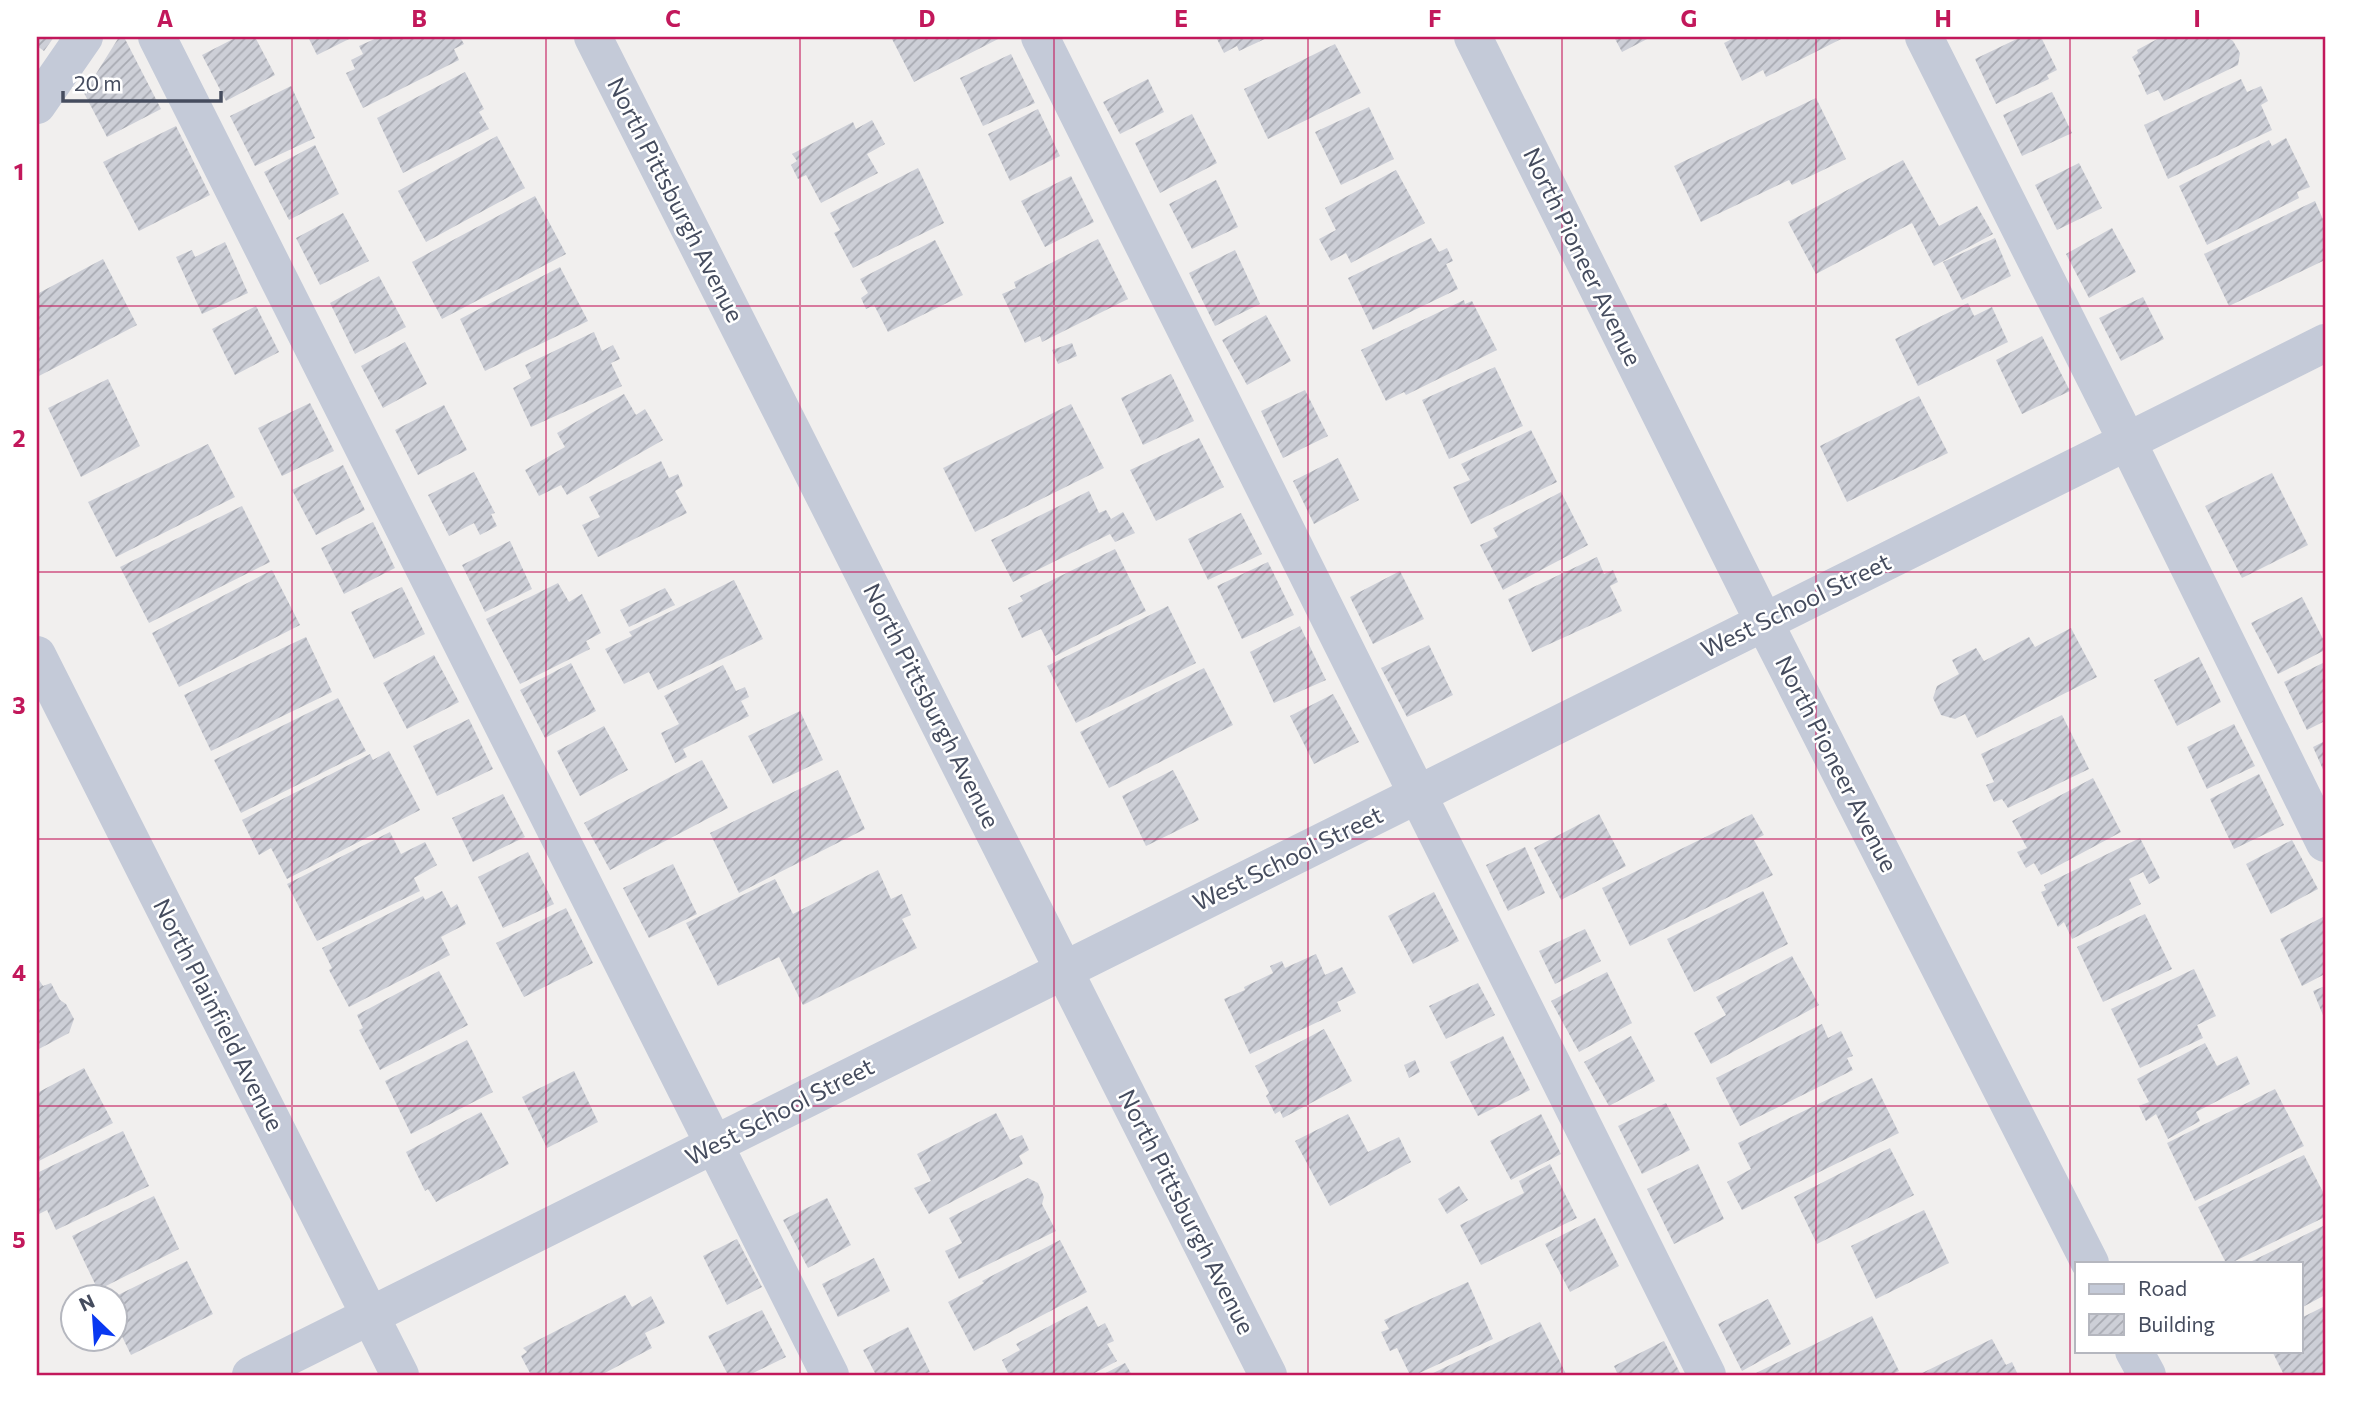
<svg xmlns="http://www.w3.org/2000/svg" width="2362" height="1412" viewBox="0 0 2362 1412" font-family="Commissioner,sans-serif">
<defs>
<pattern id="building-hatch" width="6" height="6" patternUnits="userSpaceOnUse" patternTransform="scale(1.75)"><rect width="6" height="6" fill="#cdcfd7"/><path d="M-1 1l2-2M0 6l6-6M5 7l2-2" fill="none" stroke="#a8aab2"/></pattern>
</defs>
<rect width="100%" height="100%" fill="#f1efee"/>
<!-- building -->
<path fill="url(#building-hatch)" d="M 37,37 L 54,37 L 44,51 L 37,46 Z
M 119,37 L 124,37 L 161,109 L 107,137 L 84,93 Z
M 237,37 L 255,37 L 275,75 L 226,101 L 202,55 Z
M 308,37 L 353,37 L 317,55 Z
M 379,37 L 460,37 L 464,44 L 454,49 L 459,60 L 363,108 L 346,73 L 355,69 L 351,60 L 363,54 L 359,46 Z
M 891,37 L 1002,37 L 914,82 Z
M 1216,37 L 1269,37 L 1239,51 L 1237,46 L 1224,53 Z
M 1614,37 L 1651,37 L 1622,52 Z
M 1736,37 L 1845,37 L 1766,77 L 1763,70 L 1742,81 L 1724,43 Z
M 2021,37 L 2041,37 L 2057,70 L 2047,75 L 2049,79 L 1996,104 L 1975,59 Z
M 2161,37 L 2227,37 L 2233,41 L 2240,53 L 2238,65 L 2164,101 L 2158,90 L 2147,95 L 2138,75 L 2141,74 L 2132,57 L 2138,53 L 2137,50 Z
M 1335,44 L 1361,93 L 1268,139 L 1244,89 Z
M 1011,54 L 1035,103 L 983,126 L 960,78 Z
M 465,72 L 484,109 L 479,112 L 489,129 L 403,173 L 377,118 Z
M 1148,79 L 1164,112 L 1120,134 L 1103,102 Z
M 2241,79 L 2247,92 L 2261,86 L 2268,101 L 2261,105 L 2272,130 L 2168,179 L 2144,125 Z
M 291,86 L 315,138 L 255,166 L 230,116 Z
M 2052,92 L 2072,133 L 2022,156 L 2003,115 Z
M 1816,98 L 1846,159 L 1792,185 L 1789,180 L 1701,222 L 1674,166 Z
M 1369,107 L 1394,159 L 1341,185 L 1315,132 Z
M 1038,109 L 1060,156 L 1010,181 L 988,134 Z
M 1192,114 L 1217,163 L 1160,193 L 1135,143 Z
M 872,120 L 885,144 L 867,154 L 878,173 L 821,203 L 806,175 L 798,179 L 791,165 L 797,161 L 792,154 L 853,122 L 856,129 Z
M 176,126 L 210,195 L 139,231 L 103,162 Z
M 497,136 L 525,188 L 426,242 L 398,191 Z
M 2286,138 L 2310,187 L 2297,192 L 2299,198 L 2207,245 L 2179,186 L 2269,140 L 2272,146 Z
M 315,145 L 339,194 L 289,220 L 264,172 Z
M 1903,160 L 1939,226 L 1977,206 L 1993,234 L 1934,266 L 1912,223 L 1816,274 L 1788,222 Z
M 2079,163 L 2102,208 L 2057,230 L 2035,185 Z
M 918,168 L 944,223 L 853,268 L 834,233 L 840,230 L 830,213 Z
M 1396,170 L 1425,223 L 1351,263 L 1346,253 L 1331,261 L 1319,239 L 1336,230 L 1325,208 Z
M 1071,176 L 1094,222 L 1045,247 L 1021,201 Z
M 1216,180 L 1238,227 L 1192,249 L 1169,204 Z
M 535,196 L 566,254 L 442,319 L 412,262 Z
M 2315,201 L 2325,224 L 2325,260 L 2229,306 L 2204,254 Z
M 343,213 L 369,261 L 320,285 L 296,238 Z
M 2112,228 L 2136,272 L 2089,298 L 2066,254 Z
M 1431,238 L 1439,252 L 1447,248 L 1453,261 L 1446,264 L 1458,289 L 1373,330 L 1348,278 Z
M 1995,238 L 2011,276 L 1962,300 L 1943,262 Z
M 1098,239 L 1128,299 L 1042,342 L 1040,336 L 1025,343 L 1002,294 L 1016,288 L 1014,282 Z
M 935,240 L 963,295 L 888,332 L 874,305 L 866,309 L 861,298 L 868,293 L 860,279 Z
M 225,242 L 248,293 L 202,314 L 176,257 L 192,250 L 195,257 Z
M 1235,250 L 1260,304 L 1215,326 L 1189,273 Z
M 103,259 L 137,325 L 37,377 L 37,294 Z
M 560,267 L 588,321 L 485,371 L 460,319 Z
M 379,276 L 406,327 L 355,354 L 330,303 Z
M 2143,297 L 2164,339 L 2121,361 L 2099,318 Z
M 1464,300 L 1465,304 L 1472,301 L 1497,350 L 1406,395 L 1404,392 L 1386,401 L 1361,350 Z
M 1968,303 L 1974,316 L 1992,307 L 2008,342 L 1918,386 L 1895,339 Z
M 256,306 L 279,352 L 235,375 L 212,329 Z
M 1266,315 L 1291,361 L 1247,385 L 1222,340 Z
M 594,332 L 602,351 L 613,345 L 620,359 L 611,363 L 622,386 L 531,427 L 513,388 L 531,378 L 525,365 Z
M 2042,336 L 2070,391 L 2022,414 L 1996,360 Z
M 405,342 L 427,384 L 383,408 L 361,366 Z
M 1072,343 L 1077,356 L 1058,364 L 1052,350 Z
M 1495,367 L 1523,426 L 1449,459 L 1422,400 Z
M 1171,374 L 1194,421 L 1143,445 L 1121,398 Z
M 108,379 L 140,446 L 81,477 L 48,408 Z
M 1305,390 L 1328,436 L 1283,458 L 1261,411 Z
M 624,394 L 636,415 L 645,409 L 663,440 L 567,495 L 561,485 L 539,496 L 525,470 L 565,447 L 557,433 Z
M 1919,396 L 1948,453 L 1847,502 L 1820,446 Z
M 310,403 L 334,451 L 282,476 L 258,428 Z
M 1071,404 L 1104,468 L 975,532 L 943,468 Z
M 444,405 L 467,450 L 418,475 L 395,430 Z
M 1531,430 L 1557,482 L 1471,524 L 1453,487 L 1470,480 L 1461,464 Z
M 1199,438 L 1224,487 L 1156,521 L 1130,470 Z
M 208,444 L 235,497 L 116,557 L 88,502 Z
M 1338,458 L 1359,500 L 1314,524 L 1293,481 Z
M 661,461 L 669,478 L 678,474 L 683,486 L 675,491 L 687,513 L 598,557 L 582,525 L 600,517 L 589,497 Z
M 343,465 L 365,510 L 316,535 L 292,490 Z
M 474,472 L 495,513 L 491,514 L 497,526 L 480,535 L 474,523 L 449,536 L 428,495 Z
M 2272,473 L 2308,545 L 2242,578 L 2205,506 Z
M 1089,491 L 1099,513 L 1106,510 L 1111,519 L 1123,512 L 1135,533 L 1115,542 L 1110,534 L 1013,582 L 991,540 Z
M 1561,492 L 1588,545 L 1503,590 L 1480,545 L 1498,537 L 1493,528 Z
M 242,506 L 270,562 L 149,623 L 120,567 Z
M 1241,513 L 1262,554 L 1208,580 L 1188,539 Z
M 373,522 L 395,568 L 344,594 L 321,548 Z
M 510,541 L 532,589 L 485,612 L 462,565 Z
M 1115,549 L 1146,611 L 1055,656 L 1041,629 L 1022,638 L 1008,608 L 1023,601 L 1020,596 Z
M 1597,557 L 1604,574 L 1613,570 L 1618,582 L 1610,586 L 1622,611 L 1532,652 L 1508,599 Z
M 1268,562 L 1294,615 L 1242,639 L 1217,586 Z
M 272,570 L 300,625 L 179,687 L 152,633 Z
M 1400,571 L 1424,619 L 1373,644 L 1350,597 Z
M 734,580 L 763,639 L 658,690 L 649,672 L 624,684 L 605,649 L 632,636 L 629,632 Z
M 558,583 L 569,602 L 582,594 L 601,633 L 586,641 L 590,649 L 520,684 L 486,619 Z
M 402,587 L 425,634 L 374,659 L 351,612 Z
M 665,588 L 675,605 L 629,627 L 620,610 Z
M 2302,597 L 2325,643 L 2325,650 L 2278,674 L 2251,623 Z
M 1168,606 L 1196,663 L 1076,723 L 1047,666 Z
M 1300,626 L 1326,680 L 1274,703 L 1250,652 Z
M 2071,628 L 2097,677 L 1977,738 L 1965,714 L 1955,719 L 1941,715 L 1933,698 L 1937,686 L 1959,674 L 1952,660 L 1976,648 L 1984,661 L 2029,637 L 2035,647 Z
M 306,637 L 332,692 L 211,751 L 184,695 Z
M 1429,645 L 1453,695 L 1407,717 L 1381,668 Z
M 434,655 L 459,702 L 407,729 L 383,683 Z
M 2199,657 L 2221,702 L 2177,726 L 2154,680 Z
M 2325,662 L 2325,721 L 2307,730 L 2284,682 Z
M 571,663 L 596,711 L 545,738 L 520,690 Z
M 723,665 L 736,691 L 745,687 L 749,697 L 741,701 L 749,716 L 683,749 L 687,757 L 675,763 L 661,733 L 679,724 L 664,696 Z
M 1204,668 L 1233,725 L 1109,788 L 1080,732 Z
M 1333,694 L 1359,742 L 1314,764 L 1290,716 Z
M 338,698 L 366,751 L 241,813 L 214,760 Z
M 800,711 L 823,760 L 773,784 L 748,736 Z
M 2062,715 L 2089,769 L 2008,808 L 2002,799 L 1994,802 L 1986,785 L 1994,782 L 1981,754 Z
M 469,719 L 493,769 L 437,796 L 413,746 Z
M 2234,724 L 2255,766 L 2207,789 L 2187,747 Z
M 604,726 L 628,770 L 580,796 L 557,751 Z
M 2325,741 L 2325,774 L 2313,747 Z
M 389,751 L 420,810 L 287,879 L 271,848 L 259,855 L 242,820 L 370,754 L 373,760 Z
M 702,760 L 728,808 L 610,870 L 584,823 Z
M 838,770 L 865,829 L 739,893 L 710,833 Z
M 1173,770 L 1199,820 L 1146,846 L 1122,796 Z
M 2259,774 L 2284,825 L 2234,849 L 2210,799 Z
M 2093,778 L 2121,832 L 2041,875 L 2034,863 L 2026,868 L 2017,852 L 2027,848 L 2012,821 Z
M 503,794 L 525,837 L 473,862 L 452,818 Z
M 1599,814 L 1626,866 L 1561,900 L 1534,848 Z
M 1752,814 L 1764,835 L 1754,840 L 1773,875 L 1630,946 L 1602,888 Z
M 390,832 L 401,854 L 425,842 L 437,865 L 414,878 L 420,891 L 317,941 L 287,884 Z
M 2140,838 L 2160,878 L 2149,884 L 2143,872 L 2129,879 L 2141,904 L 2072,939 L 2064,922 L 2058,927 L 2041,892 L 2046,890 L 2044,885 Z
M 2292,840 L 2318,889 L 2271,914 L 2246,864 Z
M 1525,847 L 1545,893 L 1508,911 L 1486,865 Z
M 528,852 L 554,904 L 503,928 L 478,877 Z
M 673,864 L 697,914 L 649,938 L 623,888 Z
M 878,870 L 891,899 L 902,894 L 911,915 L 902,919 L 917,948 L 803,1005 L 779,957 L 718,986 L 686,923 L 775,879 L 793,914 Z
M 442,891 L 451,908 L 457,904 L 466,924 L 441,937 L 450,955 L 349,1007 L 329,970 L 332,968 L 322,948 L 423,896 L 425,900 Z
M 1763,891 L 1788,944 L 1694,992 L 1667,939 Z
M 1434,892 L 1459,941 L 1413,964 L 1388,916 Z
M 566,908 L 593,963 L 524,997 L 496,943 Z
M 2145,914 L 2172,969 L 2103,1002 L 2077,947 Z
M 2325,916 L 2325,974 L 2302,986 L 2280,939 Z
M 1585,929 L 1601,961 L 1555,984 L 1539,951 Z
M 1316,954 L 1325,975 L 1342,967 L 1356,993 L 1337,1002 L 1341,1011 L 1250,1054 L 1224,999 L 1245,990 L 1244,987 L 1273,973 L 1270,966 L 1282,961 L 1285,968 Z
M 1792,956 L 1819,1005 L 1711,1064 L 1694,1033 L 1726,1015 L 1716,997 Z
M 2194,969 L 2216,1016 L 2197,1025 L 2203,1038 L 2140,1068 L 2111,1009 Z
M 439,971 L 468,1025 L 380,1070 L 359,1030 L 363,1028 L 357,1015 Z
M 1607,972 L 1632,1023 L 1579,1052 L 1551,1001 Z
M 39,980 L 43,986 L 51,983 L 60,1000 L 66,1004 L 74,1019 L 69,1033 L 37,1050 L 37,981 Z
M 1478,983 L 1495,1015 L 1446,1039 L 1429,1006 Z
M 2325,986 L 2325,1020 L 2313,991 Z
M 1822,1024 L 1828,1038 L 1841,1031 L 1853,1056 L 1847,1058 L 1853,1070 L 1740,1126 L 1716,1078 Z
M 1324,1029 L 1352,1081 L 1283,1118 L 1280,1111 L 1275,1114 L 1266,1096 L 1269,1093 L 1255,1066 Z
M 1503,1036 L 1530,1090 L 1478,1116 L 1450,1062 Z
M 1631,1036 L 1655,1081 L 1609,1106 L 1584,1062 Z
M 467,1040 L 493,1092 L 411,1134 L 385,1081 Z
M 2205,1043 L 2217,1066 L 2237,1056 L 2250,1084 L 2196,1112 L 2200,1121 L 2168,1139 L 2156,1114 L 2146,1121 L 2139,1106 L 2149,1102 L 2137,1079 Z
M 1415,1060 L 1420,1072 L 1409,1078 L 1404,1065 Z
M 84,1068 L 113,1123 L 37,1162 L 37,1093 Z
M 574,1071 L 598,1122 L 547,1148 L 522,1097 Z
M 1872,1078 L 1899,1133 L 1742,1210 L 1727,1182 L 1751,1169 L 1738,1143 Z
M 2275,1089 L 2304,1146 L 2195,1201 L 2167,1143 Z
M 1666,1103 L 1690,1150 L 1642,1174 L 1618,1126 Z
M 481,1112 L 509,1164 L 436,1202 L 428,1189 L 425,1191 L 406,1152 Z
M 996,1113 L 1010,1140 L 1022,1135 L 1029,1150 L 1019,1156 L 1023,1164 L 929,1214 L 914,1188 L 931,1181 L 917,1154 Z
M 1348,1114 L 1368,1152 L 1399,1137 L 1411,1162 L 1330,1206 L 1295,1141 Z
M 1541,1114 L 1561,1154 L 1511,1180 L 1490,1141 Z
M 123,1131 L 149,1186 L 56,1230 L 47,1210 L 37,1215 L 37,1173 Z
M 1890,1148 L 1914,1195 L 1817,1244 L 1794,1197 Z
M 2304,1155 L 2325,1196 L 2325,1217 L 2231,1263 L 2226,1263 L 2198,1207 Z
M 1550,1164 L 1577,1218 L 1481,1265 L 1460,1225 L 1524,1193 L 1519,1181 Z
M 1698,1164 L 1724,1219 L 1674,1244 L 1647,1189 Z
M 1028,1178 L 1038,1183 L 1044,1197 L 1042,1204 L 1056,1231 L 959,1279 L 945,1251 L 962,1243 L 949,1218 Z
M 1459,1186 L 1468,1200 L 1447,1214 L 1438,1199 Z
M 154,1196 L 179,1249 L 98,1290 L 72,1236 Z
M 827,1198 L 851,1245 L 808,1268 L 783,1220 Z
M 1924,1210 L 1949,1263 L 1876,1299 L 1851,1246 Z
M 1595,1218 L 1619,1266 L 1570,1292 L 1545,1244 Z
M 2325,1225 L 2325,1295 L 2301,1308 L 2301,1263 L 2248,1263 Z
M 737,1239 L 762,1287 L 727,1305 L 703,1256 Z
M 1060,1240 L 1087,1292 L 974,1351 L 948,1302 L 984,1283 L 982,1281 Z
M 874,1258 L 890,1291 L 838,1317 L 822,1284 Z
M 187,1261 L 213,1314 L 131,1355 L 116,1324 L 116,1296 Z
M 1468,1282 L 1493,1339 L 1415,1375 L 1410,1375 L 1397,1348 L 1390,1351 L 1381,1332 L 1389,1329 L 1384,1320 Z
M 625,1295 L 632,1307 L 651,1296 L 665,1323 L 645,1333 L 652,1348 L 601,1375 L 531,1375 L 521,1356 L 527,1352 L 523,1348 Z
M 1768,1299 L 1791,1344 L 1742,1371 L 1718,1324 Z
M 1087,1306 L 1098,1327 L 1105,1323 L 1114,1341 L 1107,1344 L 1117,1361 L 1091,1375 L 1009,1375 L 1002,1360 L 1020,1350 L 1016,1344 Z
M 2325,1306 L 2325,1375 L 2284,1375 L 2272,1351 L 2301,1351 L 2301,1318 Z
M 762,1310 L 786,1357 L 749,1375 L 728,1375 L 708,1336 Z
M 1872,1316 L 1899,1371 L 1890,1375 L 1752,1375 Z
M 1540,1322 L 1566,1374 L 1564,1375 L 1429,1375 Z
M 908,1327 L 930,1372 L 922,1375 L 876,1375 L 863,1350 Z
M 1992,1339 L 2006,1365 L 2012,1362 L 2018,1375 L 1918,1375 Z
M 1664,1341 L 1681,1375 L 1618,1375 L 1614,1366 Z
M 1125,1363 L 1132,1375 L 1102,1375 Z"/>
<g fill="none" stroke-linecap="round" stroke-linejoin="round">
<!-- minor -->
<path stroke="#c4cad8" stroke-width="38" d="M 157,37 L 830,1375
M 593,37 L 1268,1375
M 1040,37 L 1707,1375
M 1473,37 L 1764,622 L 2090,1263
M 1924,37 L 2127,441 L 2325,843
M 37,105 L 84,37
M 37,655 L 400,1375
M 2134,1351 L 2147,1375
M 251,1375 L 2325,343"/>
</g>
<!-- grid -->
<path fill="none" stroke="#c2185b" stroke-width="2" stroke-opacity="0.55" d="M 292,37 L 292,1375M 546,37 L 546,1375M 800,37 L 800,1375M 1054,37 L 1054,1375M 1308,37 L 1308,1375M 1562,37 L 1562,1375M 1816,37 L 1816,1375M 2070,37 L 2070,1375M 37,306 L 2325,306M 37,572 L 2325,572M 37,839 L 2325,839M 37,1106 L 2325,1106"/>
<g text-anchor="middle" stroke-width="5" stroke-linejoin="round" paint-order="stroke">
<!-- street labels -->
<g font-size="24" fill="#454c5e" stroke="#fff">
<text transform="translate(675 200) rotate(63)" y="8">North Pittsburgh Avenue</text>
<text transform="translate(1582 257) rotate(64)" y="8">North Pioneer Avenue</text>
<text transform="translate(1796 606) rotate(-26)" y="8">West School Street</text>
<text transform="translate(931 706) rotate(63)" y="8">North Pittsburgh Avenue</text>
<text transform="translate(1836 764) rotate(63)" y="8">North Pioneer Avenue</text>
<text transform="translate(1288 859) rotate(-26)" y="8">West School Street</text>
<text transform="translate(218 1015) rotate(63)" y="8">North Plainfield Avenue</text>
<text transform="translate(780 1112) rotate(-27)" y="8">West School Street</text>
<text transform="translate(1186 1212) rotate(63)" y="8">North Pittsburgh Avenue</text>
</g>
</g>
<!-- border -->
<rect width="2362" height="1412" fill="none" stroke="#ffffff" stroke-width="77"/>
<!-- legend -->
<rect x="2075" y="1262" width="228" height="91" fill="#ffffff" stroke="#b5b7bf" stroke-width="2"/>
<rect x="2089" y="1284" width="35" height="10" fill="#c4cad8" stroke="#b5b7bf" stroke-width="2"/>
<text x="2138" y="1296" font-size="21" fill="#454c5e">Road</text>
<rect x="2089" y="1314" width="35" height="21" fill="url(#building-hatch)" stroke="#b5b7bf" stroke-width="2"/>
<text x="2138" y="1332" font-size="21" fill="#454c5e">Building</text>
<!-- north arrow -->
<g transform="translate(94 1318) rotate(335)"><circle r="33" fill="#ffffff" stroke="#b5b7bf" stroke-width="2"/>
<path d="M0-5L12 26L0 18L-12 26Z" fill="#0938f1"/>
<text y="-10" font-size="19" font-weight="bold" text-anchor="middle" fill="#454c5e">N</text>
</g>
<!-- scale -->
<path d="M63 91v10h158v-10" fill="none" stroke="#454c5e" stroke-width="3.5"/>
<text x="74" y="91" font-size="21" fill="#454c5e" stroke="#ffffff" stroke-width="5" paint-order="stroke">20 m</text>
<rect x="38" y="38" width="2286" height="1336" fill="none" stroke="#c2185b" stroke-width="2.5"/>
<g font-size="23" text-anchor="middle" font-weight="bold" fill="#c2185b">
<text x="165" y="27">A</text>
<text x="419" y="27">B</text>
<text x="673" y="27">C</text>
<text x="927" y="27">D</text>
<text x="1181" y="27">E</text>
<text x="1435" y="27">F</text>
<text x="1689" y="27">G</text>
<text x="1943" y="27">H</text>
<text x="2197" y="27">I</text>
<text x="19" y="180">1</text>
<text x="19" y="447">2</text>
<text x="19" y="714">3</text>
<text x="19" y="981">4</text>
<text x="19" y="1248">5</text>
</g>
</svg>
